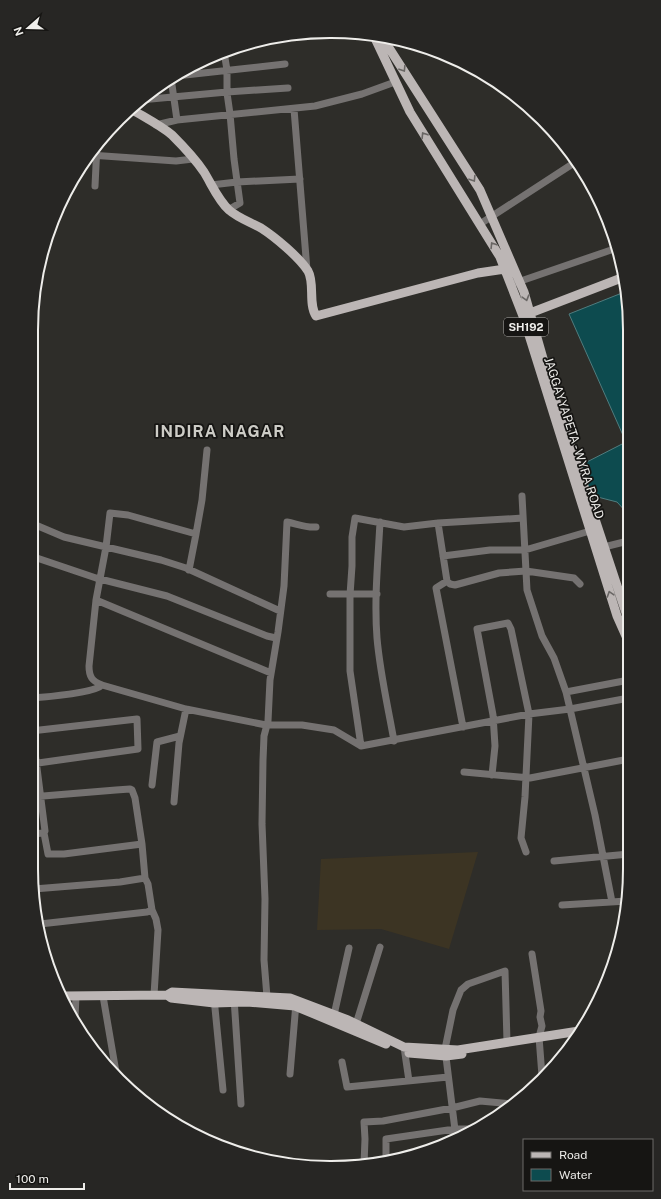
<svg xmlns="http://www.w3.org/2000/svg" width="661" height="1199" viewBox="0 0 661 1199" font-family="'Public Sans',sans-serif">
<rect width="100%" height="100%" fill="#2e2d29"/>
<!-- industrial -->
<path fill="#3c3423" d="M 478,852 L 449,949 L 381,929 L 317,930 L 321,859 Z"/>
<!-- water -->
<path fill="#0d4b4f" stroke="#507c7e" d="M 627,291 L 628,514 L 617,502 L 586,494 L 577,467 L 626,442 L 569,314 Z"/>
<g fill="none" stroke-linecap="round" stroke-linejoin="round">
<!-- minor -->
<path stroke="#757271" stroke-width="7" d="M 224,52 L 227,70 L 227,93 L 230,114 L 234,159 L 240,203 L 228,210
M 176,76 L 285,64
M 171,78 L 177,120
M 140,100 L 227,92 L 288,88
M 294,109 L 307,270
M 156,125 L 177,120 L 315,106 L 362,94 L 395,82
M 90,155 L 176,161 L 193,159
M 211,185 L 237,182 L 300,179
M 95,186 L 97,145
M 480,224 L 577,161
M 515,283 L 611,250 L 617,247
M 522,496 L 527,590 L 542,636 L 554,658 L 566,692 L 595,815 L 612,902
M 380,522 C 378,561 374,600 377,638 C 380,673 388,707 394,741
M 31,523 L 64,537 L 161,560 L 186,568 L 280,611
M 438,523 L 447,581 L 450,584 L 455,585 L 499,573 L 526,571 L 574,578 L 580,584
M 196,534 L 202,500 L 207,450
M 600,548 L 628,541
M 31,556 L 96,578 L 167,596 L 267,636 L 276,638
M 443,556 L 490,550 L 525,550 L 590,531
M 447,581 L 436,588 L 463,727
M 330,594 L 377,594
M 96,600 L 271,673
M 102,685 C 92,681 89,677 89,666 L 96,600 L 106,547 L 110,513 L 128,515 L 196,534 L 189,570
M 566,692 L 629,680
M 31,698 C 45,697 95,693 102,685 L 186,709 L 266,725 L 302,725 L 334,730 L 361,746 L 529,714 L 570,709 L 629,698
M 31,721 L 45,831 L 44,833 L 48,854 L 64,854 L 142,844
M 361,746 L 350,671 L 350,595 L 352,566 L 352,537 L 355,518 L 404,527 L 438,523 L 523,518
M 31,764 L 138,749 L 137,719 L 31,731
M 464,772 L 530,778 L 629,759
M 492,775 L 495,746 L 493,715 L 477,629 L 508,623 L 511,629 L 529,714 L 525,797 L 521,838 L 526,852
M 152,785 L 157,742 L 180,736
M 31,797 L 116,790 L 130,789 L 132,790 L 135,798 L 142,844 L 145,878 L 148,884 L 152,910 L 156,919 L 158,930 L 154,995
M 174,802 L 179,743 L 186,709
M 31,834 L 44,833
M 554,861 L 629,854
M 34,889 L 120,882 L 145,878
M 562,905 L 627,901
M 40,924 L 147,912 L 152,910
M 532,954 L 541,1011 L 540,1017 L 542,1026 L 539,1037 L 542,1076
M 103,996 L 116,1072
M 267,997 L 264,960 L 265,899 L 262,824 L 263,760 L 264,736 L 268,721 L 270,680 L 278,632 L 284,586 L 287,522 C 297,524 306,528 316,527
M 214,998 L 223,1090
M 234,998 L 241,1104
M 334,1015 L 349,948
M 75,1018 L 76,996
M 356,1024 L 380,947
M 404,1047 L 409,1081
M 342,1062 L 347,1087 L 448,1077
M 290,1074 L 296,1003
M 456,1138 L 445,1049 L 453,1010 L 461,990 L 468,984 L 505,971 L 507,1042
M 386,1159 L 386,1139 L 455,1129 L 471,1129
M 364,1164 L 365,1139 L 364,1122 L 383,1121 L 452,1108 L 480,1101 L 512,1104"/>
<!-- major -->
<path stroke="#bcb6b5" stroke-width="9" d="M 373,34 L 410,112 L 500,257 L 523,316 L 617,616 L 629,643
M 382,37 L 480,190 L 524,292 L 550,383 L 629,622
M 131,109 C 144,117 160,125 172,135 C 182,145 196,160 204,172 C 212,185 218,200 229,210 C 238,218 250,222 261,228 C 275,237 299,257 308,271 C 315,283 308,304 316,316 L 478,273 L 505,269
M 525,315 L 624,277
M 167,995 L 171,998 L 214,1003 L 247,1002 L 295,1006 L 386,1044
M 64,996 L 167,995 L 172,992 L 290,998 L 348,1020 L 404,1047 L 458,1050 L 579,1031
M 409,1053 L 446,1056 L 462,1054"/>
</g>
<!-- one-way arrows -->
<defs><path id="oneway-chevron" d="M-2-3.5L2.5 0L-2 3.5" fill="none" stroke-width="1.6" stroke-linecap="round" stroke-linejoin="round"/></defs>
<g stroke="#696664">
<use href="#oneway-chevron" transform="translate(403 69) rotate(58)"/>
<use href="#oneway-chevron" transform="translate(424 135) rotate(-122)"/>
<use href="#oneway-chevron" transform="translate(473 179) rotate(58)"/>
<use href="#oneway-chevron" transform="translate(493 245) rotate(-122)"/>
<use href="#oneway-chevron" transform="translate(526 298) rotate(74)"/>
<use href="#oneway-chevron" transform="translate(610 594) rotate(-108)"/>
</g>
<g text-anchor="middle" stroke-width="3.5" stroke-linejoin="round" paint-order="stroke">
<!-- shield labels -->
<rect fill="#161513" stroke="#adacaa" stroke-width="1" x="504" y="318" width="44" height="18" rx="3"/>
<g font-size="11" font-weight="bold" fill="#eeedea">
<text x="526" y="331">SH192</text>
</g>
<!-- street labels -->
<g font-size="12" fill="#eeedea" stroke="#161513">
<text transform="translate(574 438) rotate(72)" y="4">JAGGAYYAPETA - WYRA ROAD</text>
</g>
<!-- district labels -->
<g font-size="16" font-weight="bold" letter-spacing="1" fill="#cdccc6" stroke="#161513">
<text x="220" y="437">INDIRA NAGAR</text>
</g>
</g>
<!-- crop -->
<path d="M0 0H661V1199H0ZM330 38H331A292 292 0 0 1 623 330V869A292 292 0 0 1 331 1161H330A292 292 0 0 1 38 869V330A292 292 0 0 1 330 38Z" fill="#272624" fill-rule="evenodd"/>
<path fill="none" stroke="#eeedea" stroke-width="2" d="M330 38H331A292 292 0 0 1 623 330V869A292 292 0 0 1 331 1161H330A292 292 0 0 1 38 869V330A292 292 0 0 1 330 38Z"/>
<!-- legend -->
<rect x="523" y="1139" width="130" height="52" fill="#161513" stroke="#6c6b69"/>
<rect x="531" y="1152" width="20" height="6" fill="#bcb6b5" stroke="#6c6b69"/>
<text x="559" y="1159" font-size="12" fill="#eeedea">Road</text>
<rect x="531" y="1169" width="20" height="12" fill="#0d4b4f" stroke="#6c6b69"/>
<text x="559" y="1179" font-size="12" fill="#eeedea">Water</text>
<!-- north arrow -->
<g transform="translate(28 28) rotate(250)" stroke="#161513" stroke-width="3" paint-order="stroke">
<path d="M0-3L7 15L0 10L-7 15Z" fill="#eeedea"/>
<text y="-6" font-size="11" font-weight="bold" text-anchor="middle" fill="#eeedea">N</text>
</g>
<!-- scale -->
<path d="M10 1183v6h74v-6" fill="none" stroke="#eeedea" stroke-width="2"/>
<text x="16" y="1183" font-size="12" fill="#eeedea" stroke="#161513" stroke-width="3" paint-order="stroke">100 m</text>
</svg>
